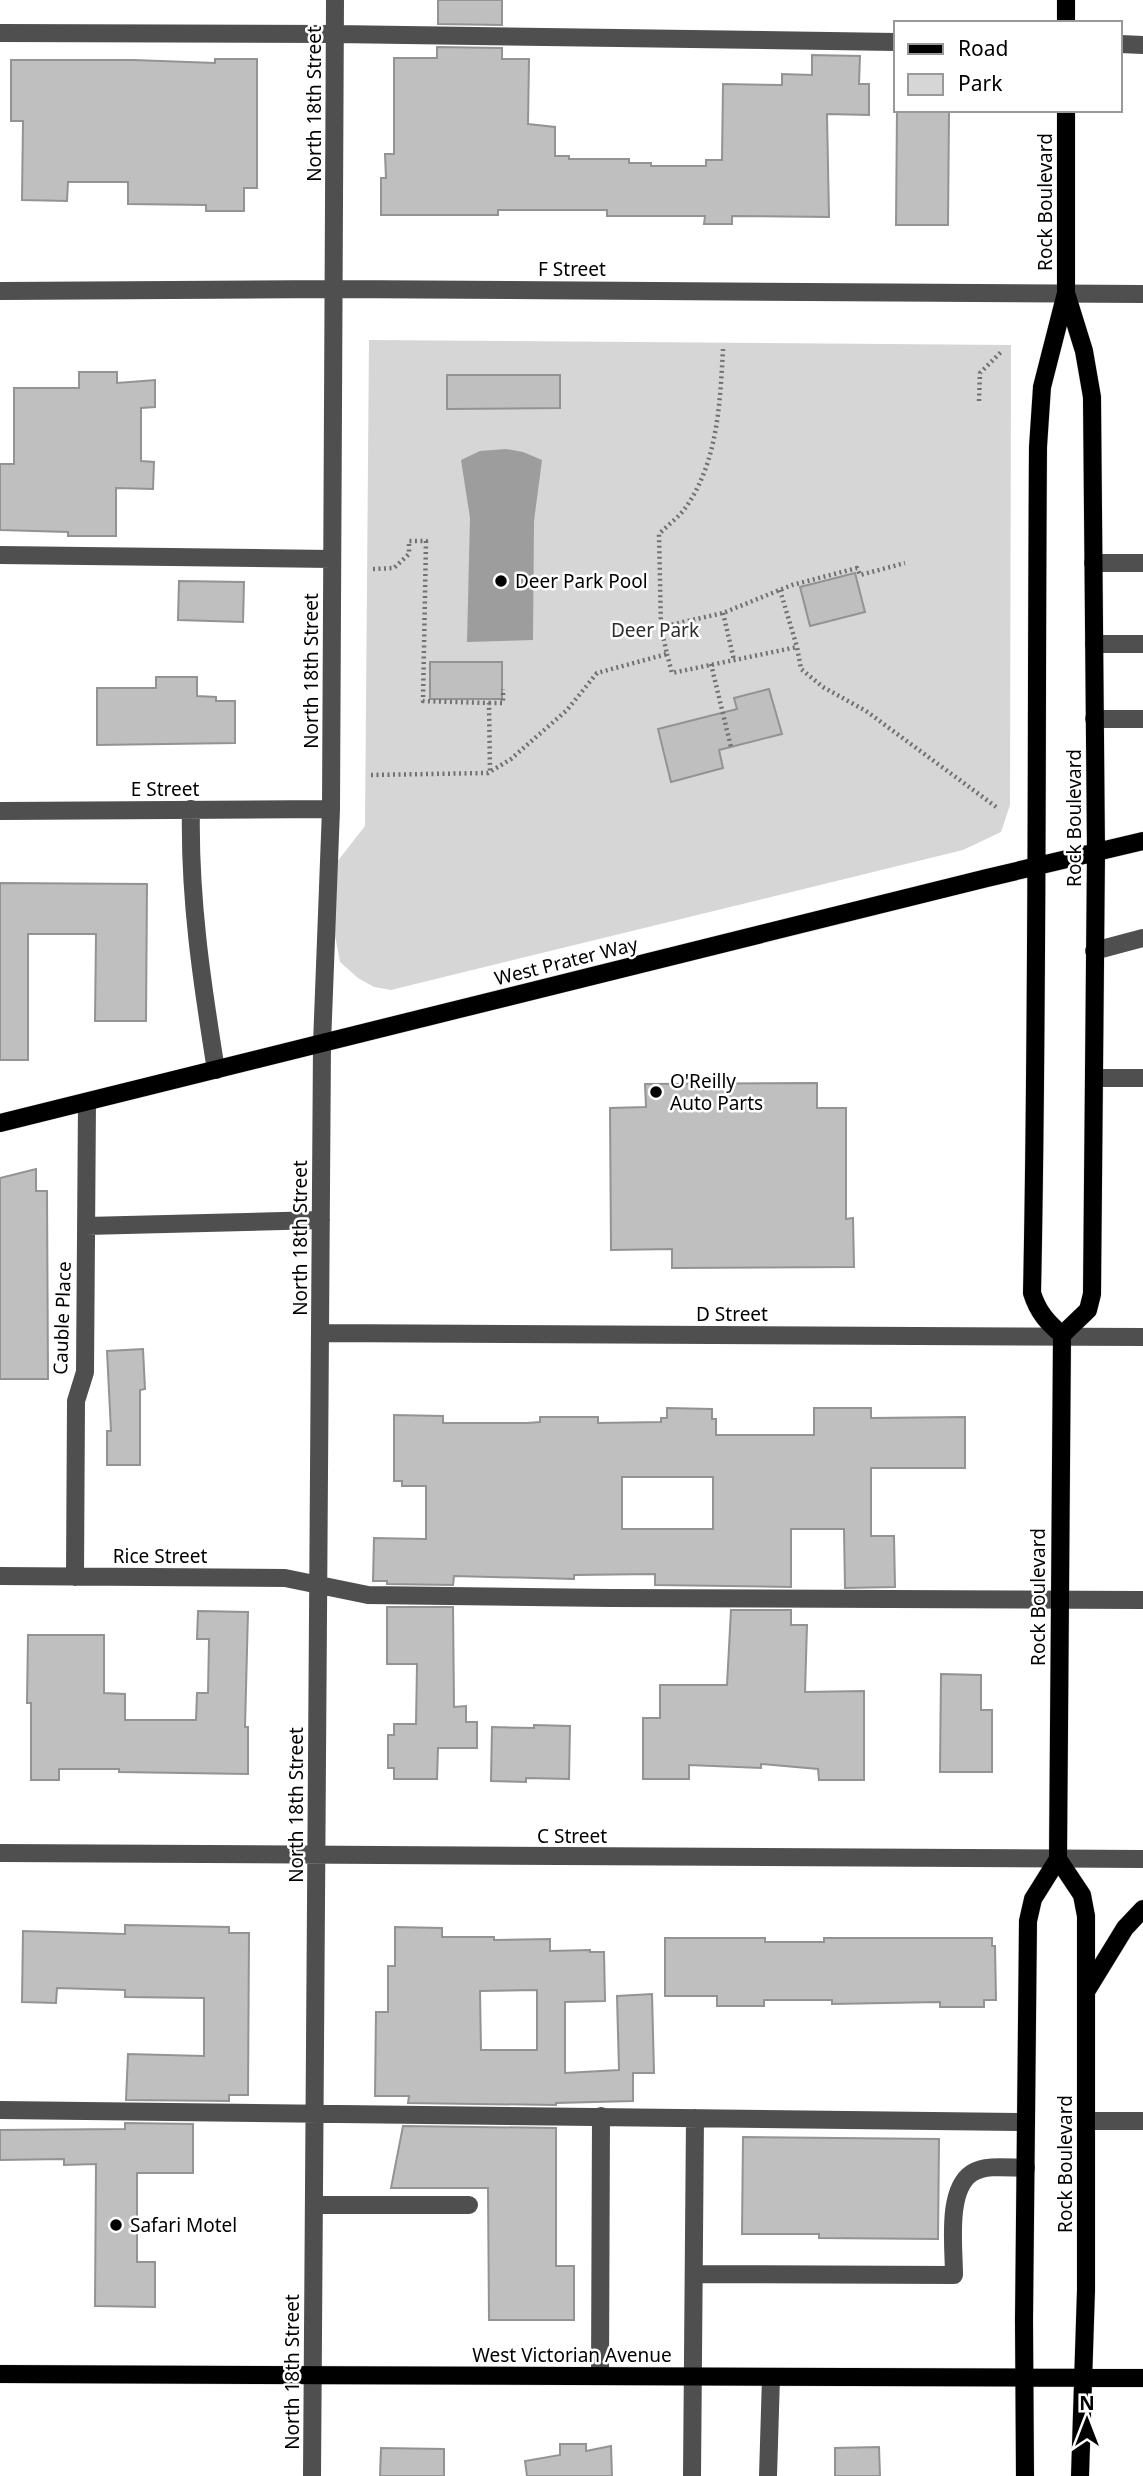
<svg xmlns="http://www.w3.org/2000/svg" width="1143" height="2476" viewBox="0 0 1143 2476" font-family="'Noto Sans',sans-serif">
<rect width="100%" height="100%" fill="#fff"/>
<!-- green -->
<path fill="#d6d6d6" d="M 369,340 L 1011,345 L 1010,805 L 1001,832 L 963,850 L 391,990 L 374,987 L 358,978 L 340,962 L 334,930 L 336,863 L 365,826 Z"/>
<!-- water -->
<path fill="#9d9d9d" d="M 506,449 L 523,452 L 542,460 L 534,521 L 533,640 L 467,642 L 470,518 L 461,460 L 480,451 Z"/>
<!-- building -->
<path fill="#bfbfbf" stroke="#939393" stroke-width="2" fill-rule="evenodd" d="M 438,0 L 502,0 L 502,25 L 438,24 Z
M 437,47 L 502,48 L 502,59 L 529,59 L 528,124 L 555,127 L 555,156 L 569,156 L 569,159 L 629,159 L 629,163 L 651,163 L 651,166 L 706,166 L 706,160 L 722,160 L 723,84 L 782,85 L 782,74 L 812,75 L 812,55 L 860,56 L 859,84 L 869,84 L 869,115 L 827,114 L 829,217 L 732,216 L 732,224 L 704,224 L 705,216 L 607,216 L 607,210 L 498,210 L 498,215 L 381,215 L 381,178 L 386,178 L 385,154 L 394,154 L 394,58 L 437,58 Z
M 215,59 L 257,59 L 257,188 L 244,188 L 244,211 L 206,211 L 206,205 L 128,204 L 128,182 L 68,182 L 67,201 L 22,200 L 23,121 L 11,121 L 11,60 L 133,60 L 215,63 Z
M 897,110 L 949,110 L 948,225 L 896,225 Z
M 79,372 L 117,372 L 117,383 L 155,380 L 155,407 L 141,408 L 141,461 L 154,462 L 153,489 L 116,488 L 116,536 L 68,536 L 68,532 L 0,530 L 0,464 L 14,464 L 14,388 L 79,388 Z
M 447,375 L 560,375 L 560,408 L 447,409 Z
M 855,573 L 865,612 L 810,626 L 800,587 Z
M 179,581 L 244,582 L 243,622 L 178,620 Z
M 430,662 L 502,662 L 502,699 L 430,699 Z
M 156,677 L 197,677 L 197,696 L 216,697 L 216,701 L 235,701 L 235,743 L 97,745 L 97,688 L 156,688 Z
M 769,689 L 782,734 L 719,750 L 723,768 L 671,782 L 658,729 L 737,709 L 734,698 Z
M 0,883 L 147,884 L 146,1021 L 95,1021 L 96,934 L 28,934 L 28,1060 L 0,1060 Z
M 817,1083 L 817,1108 L 846,1108 L 846,1219 L 853,1218 L 854,1267 L 672,1268 L 672,1249 L 611,1250 L 610,1108 L 646,1107 L 645,1084 Z
M 36,1169 L 36,1191 L 47,1191 L 48,1379 L 0,1379 L 0,1178 Z
M 143,1349 L 145,1389 L 140,1390 L 140,1465 L 107,1465 L 107,1431 L 111,1431 L 107,1351 Z
M 667,1408 L 712,1409 L 712,1419 L 716,1419 L 716,1435 L 814,1435 L 814,1408 L 871,1408 L 871,1418 L 965,1417 L 965,1468 L 871,1468 L 871,1536 L 894,1536 L 895,1587 L 845,1588 L 844,1529 L 791,1529 L 791,1587 L 655,1585 L 655,1574 L 574,1575 L 574,1579 L 454,1576 L 453,1585 L 387,1584 L 387,1581 L 373,1581 L 374,1538 L 426,1539 L 426,1486 L 402,1486 L 402,1481 L 394,1481 L 394,1415 L 443,1416 L 443,1423 L 527,1423 L 540,1422 L 540,1417 L 598,1417 L 598,1423 L 661,1422 L 661,1418 L 667,1418 ZM 622,1477 L 713,1477 L 713,1529 L 622,1529 Z
M 387,1607 L 453,1607 L 454,1707 L 466,1706 L 466,1722 L 477,1722 L 477,1748 L 438,1748 L 437,1779 L 394,1779 L 394,1768 L 388,1768 L 388,1735 L 394,1735 L 394,1724 L 416,1724 L 417,1664 L 387,1664 Z
M 731,1610 L 791,1610 L 791,1625 L 807,1625 L 805,1692 L 864,1691 L 864,1780 L 819,1780 L 818,1769 L 761,1764 L 761,1768 L 689,1765 L 689,1779 L 643,1779 L 643,1718 L 660,1718 L 660,1685 L 727,1685 Z
M 198,1611 L 248,1612 L 245,1727 L 248,1727 L 248,1774 L 119,1772 L 119,1769 L 59,1769 L 59,1780 L 31,1780 L 31,1703 L 27,1703 L 28,1635 L 104,1635 L 104,1693 L 125,1694 L 125,1720 L 196,1720 L 197,1693 L 208,1693 L 209,1639 L 197,1639 Z
M 941,1674 L 981,1675 L 981,1710 L 992,1710 L 992,1772 L 940,1772 Z
M 534,1725 L 570,1726 L 569,1779 L 526,1778 L 526,1782 L 491,1781 L 492,1727 L 534,1728 Z
M 125,1925 L 229,1927 L 229,1933 L 249,1933 L 248,2095 L 229,2095 L 229,2101 L 126,2100 L 128,2054 L 204,2056 L 204,1998 L 125,1997 L 125,1990 L 57,1988 L 56,2003 L 22,2002 L 23,1931 L 125,1934 Z
M 395,1927 L 442,1928 L 442,1937 L 494,1937 L 494,1940 L 550,1939 L 550,1951 L 590,1950 L 590,1952 L 604,1952 L 605,2001 L 565,2002 L 565,2073 L 619,2070 L 617,1996 L 652,1994 L 654,2073 L 633,2073 L 633,2101 L 556,2103 L 556,2105 L 408,2103 L 409,2096 L 375,2096 L 376,2012 L 388,2012 L 388,1966 L 395,1966 ZM 537,1990 L 537,2050 L 481,2050 L 480,1991 Z
M 665,1938 L 765,1938 L 765,1942 L 824,1942 L 824,1938 L 992,1938 L 992,1946 L 995,1946 L 996,2000 L 984,2000 L 984,2007 L 940,2007 L 940,2002 L 832,2004 L 832,2000 L 764,2000 L 764,2006 L 717,2006 L 717,1996 L 665,1996 Z
M 125,2123 L 193,2124 L 193,2173 L 137,2173 L 137,2262 L 155,2262 L 155,2307 L 95,2306 L 96,2164 L 64,2165 L 64,2159 L 0,2160 L 0,2130 L 125,2129 Z
M 403,2126 L 556,2128 L 556,2266 L 574,2266 L 574,2320 L 489,2320 L 488,2188 L 391,2188 Z
M 743,2137 L 939,2139 L 938,2239 L 819,2238 L 819,2234 L 742,2234 Z
M 560,2444 L 586,2444 L 586,2451 L 611,2446 L 612,2476 L 527,2476 L 525,2461 L 560,2455 Z
M 879,2447 L 880,2476 L 835,2476 L 835,2448 Z
M 381,2448 L 444,2449 L 444,2476 L 380,2476 Z"/>
<g fill="none" stroke-linecap="round" stroke-linejoin="round">
<!-- major casing -->
<g stroke="#dbdbdb" stroke-width="19">
<path id="major" d="M 1066,23 L 1066,0
M 0,1123 L 987,878 L 1143,841
M 1062,1335 C 1047,1322 1038,1312 1032,1293 C 1038,1011 1036,729 1038,447 L 1042,387 L 1066,293 L 1066,110
M 1058,1859 L 1082,1895 L 1086,1916 L 1086,2290 L 1080,2476
M 1087,1990 L 1125,1928 L 1143,1909
M 0,2374 L 1143,2378
M 1025,2476 L 1024,2320 L 1028,1921 L 1033,1899 L 1058,1859 L 1062,1335 L 1088,1310 L 1092,1294 L 1096,852 L 1092,397 L 1084,351 L 1066,293"/>
</g>
<!-- path -->
<path stroke="#717171" stroke-width="4.5" stroke-dasharray="2 3.5" stroke-linecap="butt" d="M 979,401 L 980,373 L 1001,352
M 373,569 L 394,568 L 409,554 L 409,541 L 426,541 L 423,701 L 489,703 L 490,772
M 780,590 L 797,647
M 723,613 L 734,660
M 661,627 L 723,613 L 792,585 L 857,568 L 860,575 L 905,563
M 667,654 L 672,673 L 797,647 L 801,669 L 823,687 L 866,711 L 999,809
M 711,664 L 731,747
M 489,703 L 503,703 L 503,689
M 371,775 L 488,773 L 511,759 L 567,710 L 597,673 L 667,654 L 661,627 L 659,534 C 668,525 679,517 686,507 C 718,461 720,403 723,349"/>
<!-- minor -->
<path stroke="#4f4f4f" stroke-width="18" d="M 0,33 L 335,34 L 896,42
M 1120,44 L 1143,45
M 0,291 L 334,289 L 1143,294
M 0,555 L 332,559
M 1093,563 L 1143,563
M 1094,644 L 1143,644
M 1094,719 L 1143,719
M 191,809 C 189,897 202,983 216,1070
M 0,811 L 331,809
M 1094,951 L 1143,938
M 1094,1078 L 1143,1078
M 86,1226 L 321,1220
M 320,1333 L 1143,1337
M 0,1576 L 285,1578 L 368,1595 L 610,1598 L 1143,1600
M 75,1577 L 76,1401 L 85,1372 L 87,1102
M 0,1853 L 1143,1859
M 0,2110 L 1025,2122
M 1086,2121 L 1143,2121
M 314,2205 L 469,2205
M 695,2274 L 954,2275 C 954,2247 946,2190 972,2173 C 986,2164 1010,2168 1026,2168
M 600,2376 L 601,2116
M 312,2476 L 322,1044 L 331,809 L 335,0
M 692,2476 L 695,2118
M 768,2476 L 771,2377"/>
<!-- major -->
<use href="#major" stroke="#000" stroke-width="18"/>
</g>
<!-- markers -->
<g fill="#000" stroke="#fff" stroke-width="2.5">
<circle cx="501" cy="581" r="7"/>
<circle cx="656" cy="1092" r="7"/>
<circle cx="116" cy="2225" r="7"/>
</g>
<g text-anchor="middle" stroke-width="5" stroke-linejoin="round" paint-order="stroke">
<!-- street labels -->
<g font-size="19" fill="#000" stroke="#fff">
<text transform="translate(314 104) rotate(-90)" y="7">North 18th Street</text>
<text transform="translate(1045 202) rotate(-90)" y="7">Rock Boulevard</text>
<text x="572" y="276">F Street</text>
<text transform="translate(311 671) rotate(-90)" y="7">North 18th Street</text>
<text x="165" y="796">E Street</text>
<text transform="translate(1074 818) rotate(-90)" y="7">Rock Boulevard</text>
<text transform="translate(566 961) rotate(-14)" y="7">West Prater Way</text>
<text transform="translate(300 1238) rotate(-90)" y="7">North 18th Street</text>
<text x="732" y="1321">D Street</text>
<text transform="translate(62 1318) rotate(-88)" y="7">Cauble Place</text>
<text x="160" y="1563">Rice Street</text>
<text transform="translate(1038 1597) rotate(-90)" y="7">Rock Boulevard</text>
<text transform="translate(296 1805) rotate(-90)" y="7">North 18th Street</text>
<text x="572" y="1843">C Street</text>
<text transform="translate(1065 2164) rotate(-90)" y="7">Rock Boulevard</text>
<text x="572" y="2362">West Victorian Avenue</text>
<text transform="translate(292 2372) rotate(-90)" y="7">North 18th Street</text>
</g>
<!-- poi labels -->
<g font-size="19" fill="#000" stroke="#fff" text-anchor="start">
<text x="515" y="588">Deer Park Pool</text>
<text x="670" y="1088">O'Reilly<tspan x="670" dy="22">Auto Parts</tspan></text>
<text x="130" y="2232">Safari Motel</text>
</g>
<!-- park labels -->
<g font-size="19" fill="#2d2d2d" stroke="#fff">
<text x="655" y="637">Deer Park</text>
</g>
</g>
<!-- legend -->
<rect x="894" y="21" width="228" height="91" fill="#ffffff" stroke="#999999" stroke-width="2"/>
<rect x="908" y="44" width="35" height="10" fill="#000000" stroke="#999999" stroke-width="2"/>
<text x="958" y="56" font-size="21" fill="#000000">Road</text>
<rect x="908" y="74" width="35" height="21" fill="#d6d6d6" stroke="#999999" stroke-width="2"/>
<text x="958" y="91" font-size="21" fill="#000000">Park</text>
<!-- north arrow -->
<g transform="translate(1087 2420)" stroke="#ffffff" stroke-width="5" paint-order="stroke">
<path d="M0-5L12 26L0 18L-12 26Z" fill="#000000"/>
<text y="-10" font-size="19" font-weight="bold" text-anchor="middle" fill="#000000">N</text>
</g>
</svg>
